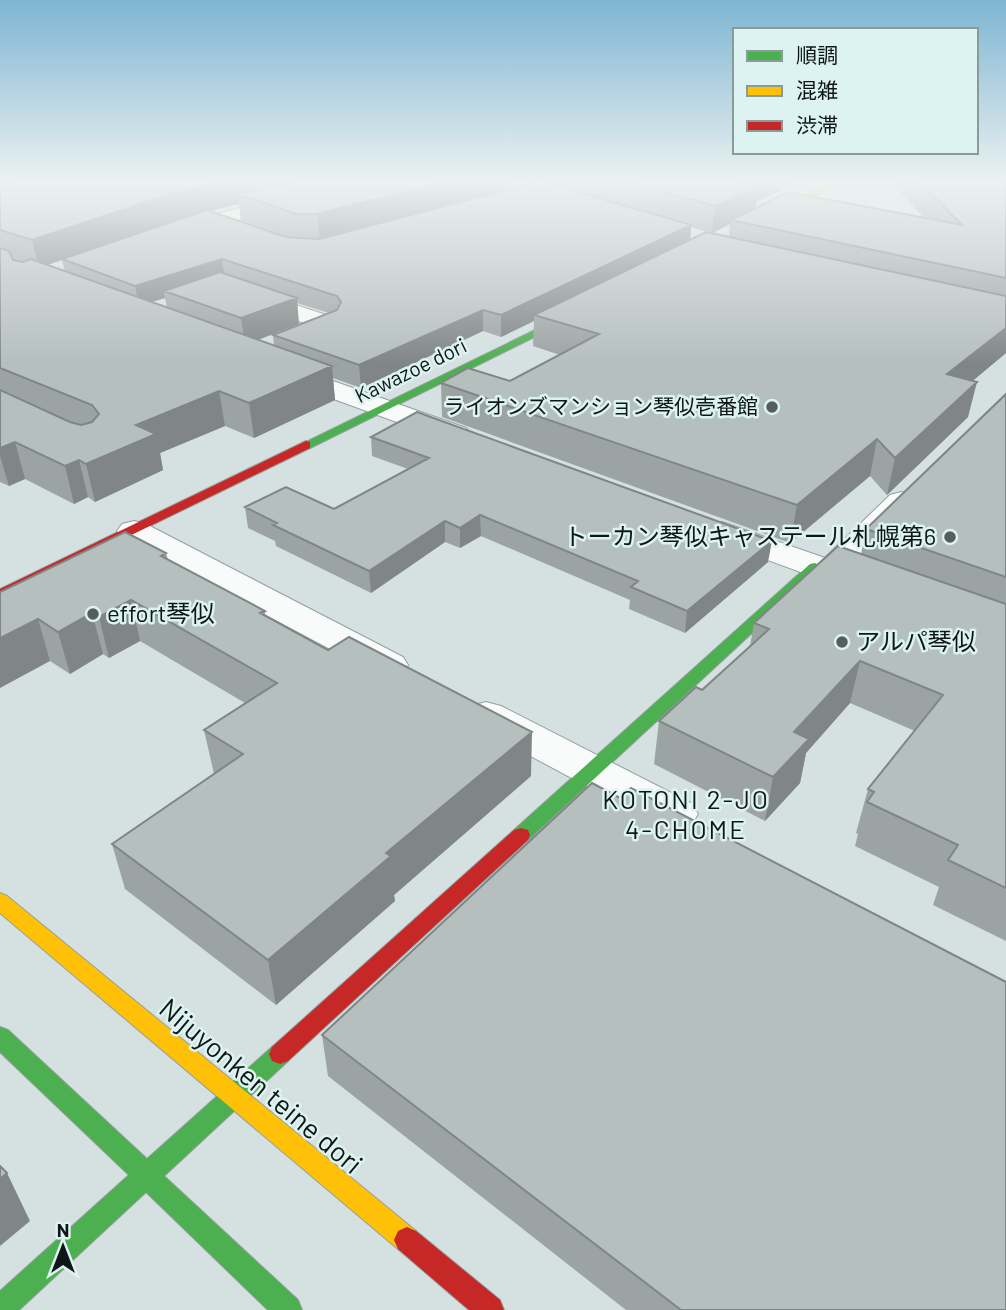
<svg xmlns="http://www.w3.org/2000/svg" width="1006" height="1310" viewBox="0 0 1006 1310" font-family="Barlow,'Noto Sans JP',sans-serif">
<rect width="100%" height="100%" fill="#d4e1e0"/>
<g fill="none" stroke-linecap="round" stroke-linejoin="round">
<!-- street casing -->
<g stroke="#959f9e" stroke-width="2">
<path id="street" d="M 350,181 L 380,181 L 377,185 L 174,236 L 167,234 L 164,230 L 167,226 Z
M 502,181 L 529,181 L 582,197 L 584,201 L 575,207 L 505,185 Z
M 249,289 L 338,319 L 341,324 L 338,329 C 321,336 303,348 285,343 L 282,338 L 285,333 L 307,324 L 241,301 L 238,296 L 241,291 Z
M 285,364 L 466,428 L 470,434 L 466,440 L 456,443 L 446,440 L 276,378 L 272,372 L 276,366 Z
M 901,492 L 912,495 L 917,502 L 853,568 L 862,572 L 868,579 L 862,586 L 850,590 L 710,539 L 705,532 L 710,525 L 722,522 L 825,558 L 890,495 Z
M 134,521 L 146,524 L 403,657 L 408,665 L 403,673 L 389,677 L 375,673 L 122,538 L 117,531 L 122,524 Z
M 486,702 L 501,706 L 691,803 L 698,814 L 691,825 L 675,830 L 659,825 L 471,724 L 465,715 L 471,706 Z"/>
</g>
<!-- fast casing -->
<g stroke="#959f9e" stroke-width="2">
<path id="fast" d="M 580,308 L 585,311 L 583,313 L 310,448 L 306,449 L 300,445 Z
M 815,563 L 822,567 L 820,570 L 528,840 L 521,842 L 514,840 L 512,835 L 514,830 L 810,564 Z
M 0,1027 L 8,1030 L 147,1159 L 272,1047 L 280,1044 L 288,1047 L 291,1054 L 288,1061 L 164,1176 L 298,1300 L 302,1310 L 268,1310 L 146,1192 L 19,1310 L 0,1310 L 0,1291 L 129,1175 L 0,1052 Z"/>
</g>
<!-- slow casing -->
<g stroke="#959f9e" stroke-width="2">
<path id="slow" d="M 833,181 L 842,181 L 765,222 L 758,220 Z
M 0,893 L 7,896 L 416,1231 L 420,1240 L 416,1249 L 407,1253 L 398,1249 L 0,913 Z"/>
</g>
<!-- jam casing -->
<g stroke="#959f9e" stroke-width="2">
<path id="jam" d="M 306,441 L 310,442 L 310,448 L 0,599 L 0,589 Z
M 521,828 L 528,830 L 530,835 L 528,840 L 288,1061 L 280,1064 L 272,1061 L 269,1054 L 272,1047 L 514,830 Z
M 407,1227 L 416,1231 L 500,1300 L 504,1310 L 469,1310 L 398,1249 L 394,1240 L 398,1231 Z"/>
</g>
<!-- street -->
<use href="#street" fill="#f9fafa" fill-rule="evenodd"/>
<!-- fast -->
<use href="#fast" fill="#4caf50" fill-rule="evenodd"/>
<!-- slow -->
<use href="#slow" fill="#ffc107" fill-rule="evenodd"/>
<!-- jam -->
<use href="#jam" fill="#c62828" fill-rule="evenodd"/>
</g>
<!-- wall -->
<path fill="#9ca4a3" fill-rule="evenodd" d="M 0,181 L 511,181 L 511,188 L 539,181 L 801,181 L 756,202 L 755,208 L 924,218 L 890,181 L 1006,181 L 1006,353 L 972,381 L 968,417 L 887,495 L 870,476 L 790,543 L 442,417 L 441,383 L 510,381 L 560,355 L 533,346 L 534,321 L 501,337 L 483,331 L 361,388 L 333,378 L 335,400 L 254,438 L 225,426 L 160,453 L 163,470 L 95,502 L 88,497 L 74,504 L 25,479 L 9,486 L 0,482 ZM 239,204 L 241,220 L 288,237 L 211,211 ZM 730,224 L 729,236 L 713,233 ZM 691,227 L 707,232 L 690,239 ZM 62,260 L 65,272 L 47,265 ZM 165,298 L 167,308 L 151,302 ZM 297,303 L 329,313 L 273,335 L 274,346 L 258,340 Z
M 1006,394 L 1006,941 L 933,905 L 939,887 L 855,846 L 858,834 L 856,833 L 868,789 L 915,731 L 850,703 L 806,753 L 800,783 L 765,821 L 654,764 L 659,721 L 702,690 L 750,646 L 754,623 L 861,554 L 866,529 Z
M 371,437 L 768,562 L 685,633 L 629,609 L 630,600 L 481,536 L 460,548 L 445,542 L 371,593 L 276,546 L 275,541 L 248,528 L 245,507 L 334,509 L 408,469 L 372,456 Z
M 166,553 L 168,560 L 265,611 L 265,616 L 531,776 L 394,895 L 395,901 L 276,1005 L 125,889 L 112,844 L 214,774 L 204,730 L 245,703 L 140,641 L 109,658 L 103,654 L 70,674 L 50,661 L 0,592 Z
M 620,798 L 1006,1310 L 626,1310 L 328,1076 L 322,1035 Z"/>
<!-- shaded-wall -->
<path fill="#7f8685" d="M 0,181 L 92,181 L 0,193 Z
M 226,181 L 339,181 L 238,194 L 239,204 L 186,216 L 39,268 L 32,240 L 182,190 Z
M 447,181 L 511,181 L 511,189 L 320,241 L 317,214 Z
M 749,181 L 801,181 L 756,202 L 755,212 L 731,220 L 730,224 L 712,233 L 715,206 L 743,183 Z
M 691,225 L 690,244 L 534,315 L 534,321 L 501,337 L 501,315 Z
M 222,259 L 225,279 L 164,291 L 165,298 L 139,306 L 135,286 Z
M 297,298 L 299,324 L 245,345 L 241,318 Z
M 483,310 L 483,331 L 361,388 L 359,365 Z
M 1006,328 L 1006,353 L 939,409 L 947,374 Z
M 332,366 L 335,400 L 254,438 L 249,403 Z
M 977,382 L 968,417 L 887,495 L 895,458 Z
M 219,391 L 225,426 L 160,453 L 163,470 L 95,502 L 86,464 L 136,425 Z
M 877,439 L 870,476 L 790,543 L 797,505 Z
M 15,442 L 25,479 L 9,486 L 0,456 L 0,448 Z
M 79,460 L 88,497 L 74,504 L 65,466 Z
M 480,515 L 481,536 L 460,548 L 460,528 Z
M 445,521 L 445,542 L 371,593 L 369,571 Z
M 772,541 L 768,562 L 685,633 L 687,611 Z
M 131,600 L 140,641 L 109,658 L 99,617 Z
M 92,613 L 103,654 L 70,674 L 58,632 Z
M 38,619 L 50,661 L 0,688 L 0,638 Z
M 860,661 L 850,703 L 806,753 L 800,783 L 765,821 L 773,777 L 794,732 Z
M 532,732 L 531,776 L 394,895 L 395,901 L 276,1005 L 268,960 L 386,853 Z
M 7,1173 L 30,1221 L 0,1246 L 0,1179 Z"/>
<!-- building -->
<path fill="#b5bfbe" stroke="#7f8685" stroke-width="2" d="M 23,181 L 226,181 L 182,190 L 32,240 L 0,230 L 0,184 Z
M 297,181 L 447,181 L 317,214 L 296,214 L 238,194 Z
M 540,181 L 691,225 L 501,315 L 483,310 L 359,365 L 273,335 L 337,310 L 341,302 L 337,296 L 222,259 L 135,286 L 62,259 L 207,210 L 286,237 L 319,239 Z
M 625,181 L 749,181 L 743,183 L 758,186 L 715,206 Z
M 919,181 L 1006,181 L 1006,278 L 731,220 L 788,192 L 962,225 Z
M 706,232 L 1006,296 L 1006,328 L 947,374 L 977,382 L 895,458 L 877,439 L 797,505 L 441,383 L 468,368 L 510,381 L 599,334 L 534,315 Z
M 0,248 L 9,251 L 13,260 L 23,262 L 31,259 L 332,366 L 249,403 L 219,391 L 136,425 L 156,434 L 86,464 L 79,460 L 65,466 L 15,442 L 0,448 L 0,390 L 70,422 L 81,425 L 92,422 L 99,414 L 92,405 L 0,368 Z
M 220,272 L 297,298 L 241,318 L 164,291 Z
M 1006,394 L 1006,577 L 866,529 Z
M 417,412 L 772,541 L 687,611 L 631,587 L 638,581 L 480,515 L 460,528 L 445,521 L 369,571 L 273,525 L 277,523 L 245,507 L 286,487 L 334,509 L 429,458 L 371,437 Z
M 125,532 L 166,553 L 161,556 L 265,611 L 260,613 L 328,650 L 349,637 L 532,732 L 386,853 L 391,856 L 268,960 L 112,844 L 243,754 L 204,730 L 277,683 L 131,600 L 99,617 L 92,613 L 58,632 L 38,619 L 0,638 L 0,592 Z
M 838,546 L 1006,604 L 1006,888 L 948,860 L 958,845 L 867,802 L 874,792 L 868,789 L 943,695 L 860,661 L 794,732 L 809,739 L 773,777 L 659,721 L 696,687 L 702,690 L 769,629 L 754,623 Z
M 592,783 L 620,798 L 631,788 L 1006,982 L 1006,1310 L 681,1310 L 322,1035 Z
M 0,1166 L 7,1173 L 0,1179 Z"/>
<!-- sky -->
<linearGradient id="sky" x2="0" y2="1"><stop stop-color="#7eb5d3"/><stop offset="0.5" stop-color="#ecf2f1"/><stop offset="1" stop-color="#ecf2f1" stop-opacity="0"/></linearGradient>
<rect width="1006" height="364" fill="url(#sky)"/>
<!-- markers -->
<g fill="#535e5d" stroke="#dcf3f1" stroke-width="2.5">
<circle cx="772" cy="407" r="7"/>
<circle cx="950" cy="537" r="7"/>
<circle cx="93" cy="614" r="7"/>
<circle cx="842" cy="642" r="7"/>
</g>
<g text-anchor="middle" stroke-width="5" stroke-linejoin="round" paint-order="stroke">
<!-- far-street labels -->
<g font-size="21" fill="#0e1716" stroke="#dcf3f1">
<text transform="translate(411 371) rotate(-26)" y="7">Kawazoe dori</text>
</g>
<!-- far-poi labels -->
<g font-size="21" fill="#0e1716" stroke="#dcf3f1" text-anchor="end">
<text x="758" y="414">ライオンズマンション琴似壱番館</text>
</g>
<!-- poi labels -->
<g font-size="24" fill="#0e1716" stroke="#dcf3f1" text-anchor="start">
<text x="936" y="545" text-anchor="end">トーカン琴似キャステール札幌第6</text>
<text x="107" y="622">effort琴似</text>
<text x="856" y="650">アルパ琴似</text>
</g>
<!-- neighbourhood labels -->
<g font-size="26" letter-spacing="2" fill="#0e1716" stroke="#dcf3f1">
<text x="686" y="809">KOTONI 2-JO<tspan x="686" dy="30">4-CHOME</tspan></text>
</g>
<!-- near-street labels -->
<g font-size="28" fill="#0e1716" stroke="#dcf3f1">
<text transform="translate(261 1086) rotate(40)" y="10">Nijuyonken teine dori</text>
</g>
</g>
<!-- legend -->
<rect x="733" y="28" width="245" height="126" fill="#dcf3f1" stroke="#8a9b99" stroke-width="2"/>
<rect x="747" y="51" width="35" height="10" fill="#4caf50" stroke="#8a9b99" stroke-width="2"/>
<text x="796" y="63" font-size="21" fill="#0e1716">順調</text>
<rect x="747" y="86" width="35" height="10" fill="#ffc107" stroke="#8a9b99" stroke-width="2"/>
<text x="796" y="98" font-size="21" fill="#0e1716">混雑</text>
<rect x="747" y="121" width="35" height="10" fill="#c62828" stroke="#8a9b99" stroke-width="2"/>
<text x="796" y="133" font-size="21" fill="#0e1716">渋滞</text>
<!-- north arrow -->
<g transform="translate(63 1247)" stroke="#dcf3f1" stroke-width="5" paint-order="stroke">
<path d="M0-5L12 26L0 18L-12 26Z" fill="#0e1716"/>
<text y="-10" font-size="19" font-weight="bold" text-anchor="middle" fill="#0e1716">N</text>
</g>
</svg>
